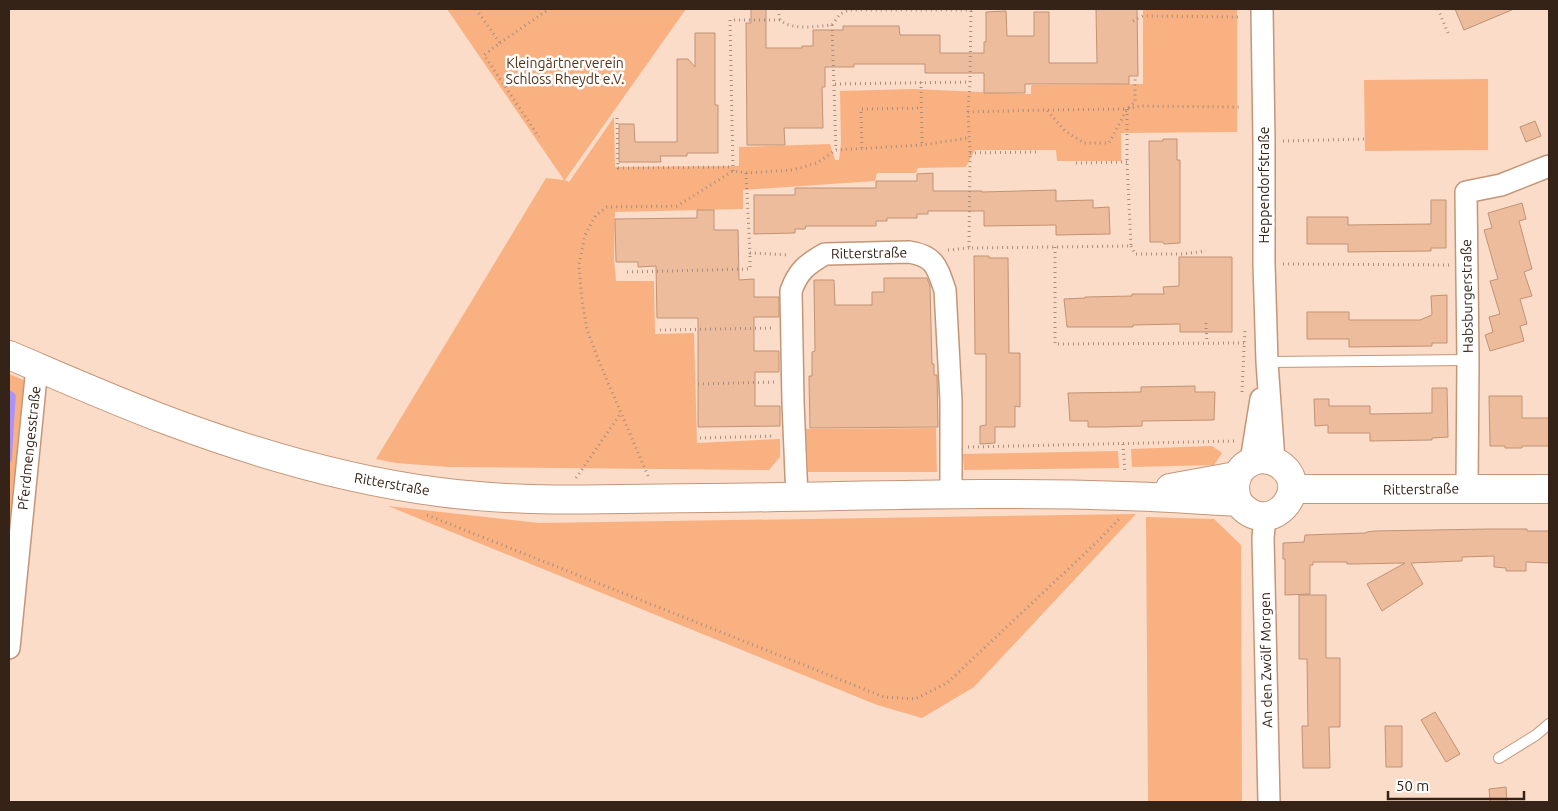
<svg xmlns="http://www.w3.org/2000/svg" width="1558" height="811" viewBox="0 0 1558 811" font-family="Ubuntu,sans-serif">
<rect width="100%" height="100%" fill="#fadcc9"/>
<!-- green -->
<path fill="#f9b181" d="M 447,9 L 686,9 L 565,180 L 569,182 L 614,117 L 615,167 L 739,166 L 739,147 L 830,144 L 835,160 L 839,160 L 841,144 L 840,91 L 914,89 L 1025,94 L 1031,94 L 1031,86 L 1033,85 L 1143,84 L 1143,9 L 1237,9 L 1237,132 L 1121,133 L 1121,161 L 1057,161 L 1056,150 L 975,150 L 966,167 L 918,168 L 916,173 L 877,173 L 875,181 L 743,190 L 743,209 L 615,212 L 614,259 L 616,281 L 654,281 L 655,334 L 694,333 L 697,443 L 780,439 L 780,457 L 769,470 L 448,467 L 396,463 L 376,459 L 546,178 L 564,180 Z
M 1488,79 L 1488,150 L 1365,151 L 1364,80 Z
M 9,374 L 36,385 L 9,648 Z
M 936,428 L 937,472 L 808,472 L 806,429 Z
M 1212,446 L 1222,453 L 1214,465 L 1132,467 L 1131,449 Z
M 1118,451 L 1119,468 L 964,470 L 963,454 Z
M 388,506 L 539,523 L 1136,514 L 974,687 L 922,718 L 877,705 Z
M 1146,517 L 1214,519 L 1241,545 L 1242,802 L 1148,802 Z"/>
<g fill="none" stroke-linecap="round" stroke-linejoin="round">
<!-- stream -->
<path stroke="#ac92f7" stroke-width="5.5" d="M 9,393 L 13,396 L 9,459"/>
</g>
<!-- building -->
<path fill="#ecbc9c" stroke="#c19375" d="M 751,9 L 766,9 L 766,48 L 802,48 L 802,46 L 813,46 L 813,30 L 843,30 L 843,26 L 899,26 L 900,35 L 940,35 L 940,53 L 984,53 L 984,42 L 986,42 L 986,12 L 1006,11 L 1007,36 L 1034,36 L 1034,12 L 1049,12 L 1049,63 L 1097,63 L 1096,9 L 1137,9 L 1138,76 L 1129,76 L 1129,84 L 1025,84 L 1025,93 L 984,93 L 984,73 L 925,73 L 925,64 L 854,64 L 854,67 L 825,67 L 825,87 L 822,87 L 823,128 L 784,128 L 785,145 L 747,145 L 746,23 L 751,23 Z
M 1455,9 L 1514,9 L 1464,30 Z
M 695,33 L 715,33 L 715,105 L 718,105 L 718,153 L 687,153 L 687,156 L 660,156 L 661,162 L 619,162 L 619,124 L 634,124 L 635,142 L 677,142 L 677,59 L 688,59 L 695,67 Z
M 1535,121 L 1541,136 L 1526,142 L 1520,127 Z
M 1163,139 L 1177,139 L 1177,160 L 1180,160 L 1180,243 L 1164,244 L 1163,242 L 1150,242 L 1149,141 L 1163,141 Z
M 933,173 L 933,191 L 982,191 L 982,192 L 1056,190 L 1056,201 L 1093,200 L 1093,208 L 1109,207 L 1110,234 L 1056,235 L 1056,225 L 984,226 L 984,211 L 928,211 L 928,214 L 917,214 L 917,218 L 887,218 L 887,221 L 876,221 L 876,226 L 806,226 L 805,229 L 795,229 L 795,233 L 754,234 L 754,195 L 795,195 L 795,188 L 876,188 L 876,181 L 917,181 L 917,174 Z
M 1431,200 L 1446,200 L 1446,248 L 1431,248 L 1431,251 L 1348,252 L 1348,244 L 1307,244 L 1307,217 L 1348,217 L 1348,225 L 1431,224 Z
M 1522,203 L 1526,219 L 1519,221 L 1532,269 L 1524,272 L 1532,296 L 1520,299 L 1527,324 L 1520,326 L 1524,341 L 1490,351 L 1485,335 L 1493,332 L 1489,317 L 1500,314 L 1490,281 L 1498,279 L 1484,230 L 1492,228 L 1488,213 Z
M 697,210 L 714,210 L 714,230 L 738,230 L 739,280 L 754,279 L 754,297 L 779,297 L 779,317 L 754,317 L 754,351 L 779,351 L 779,372 L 755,372 L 755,406 L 780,406 L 780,426 L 698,427 L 698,318 L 657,318 L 656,266 L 638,267 L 638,262 L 616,262 L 615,219 L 697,218 Z
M 974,256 L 989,256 L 989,258 L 1008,258 L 1009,353 L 1020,353 L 1020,407 L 1015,406 L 1015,427 L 995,427 L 995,443 L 980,444 L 980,426 L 986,425 L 986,354 L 975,354 Z
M 1179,257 L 1232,257 L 1232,332 L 1180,332 L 1180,324 L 1133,325 L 1133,327 L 1067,327 L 1064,299 L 1085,298 L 1085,297 L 1132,296 L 1132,294 L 1164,294 L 1163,287 L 1179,286 Z
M 884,278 L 927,278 L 930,286 L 932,364 L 934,364 L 934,375 L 937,375 L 938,427 L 810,428 L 809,376 L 812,376 L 812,352 L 815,351 L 814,280 L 834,280 L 835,305 L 872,305 L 872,292 L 884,292 Z
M 1447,295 L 1447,343 L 1432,343 L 1432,346 L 1349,347 L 1349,339 L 1307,339 L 1307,312 L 1349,312 L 1349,320 L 1420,320 L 1432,315 L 1431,296 Z
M 1195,386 L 1195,392 L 1215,392 L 1214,420 L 1142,421 L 1142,426 L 1106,427 L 1088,427 L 1088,421 L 1070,421 L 1068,393 L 1141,392 L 1141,387 Z
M 1432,388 L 1447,388 L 1448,437 L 1432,438 L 1432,440 L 1370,441 L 1370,433 L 1328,433 L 1328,425 L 1315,426 L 1314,399 L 1329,399 L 1329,406 L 1370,406 L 1370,414 L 1432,413 Z
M 1489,396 L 1522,396 L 1522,418 L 1549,418 L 1549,446 L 1522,446 L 1522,448 L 1505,448 L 1505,446 L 1490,446 Z
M 1489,529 L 1527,529 L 1527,531 L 1549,531 L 1549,563 L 1526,562 L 1526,571 L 1506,571 L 1506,568 L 1494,567 L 1494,556 L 1462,557 L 1462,561 L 1411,563 L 1423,584 L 1382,611 L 1367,584 L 1405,563 L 1354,564 L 1347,564 L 1347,562 L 1313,562 L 1313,565 L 1310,565 L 1310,594 L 1285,595 L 1285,559 L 1283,559 L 1283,543 L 1304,542 L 1305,535 L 1365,533 L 1367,532 L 1374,531 Z
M 1299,595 L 1326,595 L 1326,658 L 1340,658 L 1340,727 L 1329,727 L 1330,768 L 1303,768 L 1302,726 L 1308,726 L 1307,659 L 1299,659 Z
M 1435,712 L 1460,754 L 1446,762 L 1421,720 Z
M 1385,726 L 1402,726 L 1402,767 L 1386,767 Z
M 1506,787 L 1507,802 L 1490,802 L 1489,789 Z"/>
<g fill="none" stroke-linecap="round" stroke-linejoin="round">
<!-- service casing -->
<g stroke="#c49677" stroke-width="12">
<path id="service" d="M 1267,362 L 1468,360
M 1499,758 L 1536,735 L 1549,724"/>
</g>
<!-- minor casing -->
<g stroke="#c49677" stroke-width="24">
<path id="minor" d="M 1262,9 L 1264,142 L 1264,264 L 1267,362 L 1274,461
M 1251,461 L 1261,399
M 1467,488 L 1468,360 L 1466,192 L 1501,185 L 1549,166
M 797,498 L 793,402 L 791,291 C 798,271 807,264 825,254 L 909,252 C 935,256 937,267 945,290 L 951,401 L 951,495
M 1265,517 L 1263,538 L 1269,802
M 9,648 L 37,367"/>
</g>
<!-- secondary casing -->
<g stroke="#c49677" stroke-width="30">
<path id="secondary" d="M 9,355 C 61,377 113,400 166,420 C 254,453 345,480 439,492 C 529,504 619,498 709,498 C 848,497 986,491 1124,496 C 1162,497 1200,500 1238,502 C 1269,542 1315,488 1279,464 C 1272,460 1265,458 1257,460 C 1237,465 1231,484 1238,502
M 1170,488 L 1236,476
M 1292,489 L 1549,489"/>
</g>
<!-- path -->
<path stroke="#a78e7e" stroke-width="3" stroke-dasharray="1 4" stroke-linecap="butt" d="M 476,9 L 500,43 L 484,55 L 539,137
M 778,9 L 780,20 C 792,31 817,26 832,25 L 840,14 L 849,10 L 971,10 L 975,9
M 1438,9 L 1448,33
M 1133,21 L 1143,16 L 1241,17
M 832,25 L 836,150
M 500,43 L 549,9
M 921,82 L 922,145
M 835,84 L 970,82
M 1127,109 L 1127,162 L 1131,246 L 969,248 L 970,153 L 968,112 L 1047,110 L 1065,131 L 1084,143 L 1109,143 L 1127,109 L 1135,102 L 1135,79
M 1048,110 L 1127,109 L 1139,106 L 1242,107
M 968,112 L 970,82 L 971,9
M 617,118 L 618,168 L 733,167
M 1283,141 L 1365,139
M 862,148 L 861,109 L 921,108
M 970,153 L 1036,152
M 1076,163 L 1127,162
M 733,171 L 730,20 L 780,20
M 746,173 L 792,170 L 817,163 L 836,150 L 922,145 L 968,138
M 1131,246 L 1135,254 L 1183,254 L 1206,251
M 1055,247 L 1055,344 L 1245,343
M 948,250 L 969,248
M 1283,264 L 1449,265
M 627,272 L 750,269 L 750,253
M 1206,323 L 1207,343
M 660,330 L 774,328
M 698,384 L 774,382
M 1242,392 L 1245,328
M 700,438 L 775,436
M 1123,444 L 1125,473
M 968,447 L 1235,441
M 648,476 L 598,359 L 587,330 L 582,301 L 579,265 L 585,235 L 596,215 L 607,207 L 677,206 L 733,171 L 746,173 L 750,253 L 789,255
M 576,478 L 621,413
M 427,515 L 884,697 L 915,699 L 947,683 L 1098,541 L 1120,518"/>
<!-- service -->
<use href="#service" stroke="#fff" stroke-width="10"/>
<!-- minor -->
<use href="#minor" stroke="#fff" stroke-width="21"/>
<!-- secondary -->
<use href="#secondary" stroke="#fff" stroke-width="28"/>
</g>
<g text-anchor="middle" stroke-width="5" stroke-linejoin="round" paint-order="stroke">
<!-- park labels -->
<g font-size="14" fill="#583115" stroke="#fff">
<text x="565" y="68">Kleingärtnerverein<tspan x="565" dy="16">Schloss Rheydt e.V.</tspan></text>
</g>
<!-- street labels -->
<g font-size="14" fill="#352317" stroke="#fff">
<text transform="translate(1264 185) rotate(-90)" y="5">Heppendorfstraße</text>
<text transform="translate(869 253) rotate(-1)" y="5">Ritterstraße</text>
<text transform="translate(1467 296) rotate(-91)" y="5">Habsburgerstraße</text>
<text transform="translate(29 448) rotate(-84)" y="5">Pferdmengesstraße</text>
<text transform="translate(392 484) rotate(10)" y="5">Ritterstraße</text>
<text transform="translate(1421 489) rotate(-1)" y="5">Ritterstraße</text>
<text transform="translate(1266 660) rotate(-91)" y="5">An den Zwölf Morgen</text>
</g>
</g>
<!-- border -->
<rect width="1558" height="811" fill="none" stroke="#352317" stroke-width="20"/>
<!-- scale -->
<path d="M1388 791v8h136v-8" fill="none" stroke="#352317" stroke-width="2.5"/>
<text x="1396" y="791" font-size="15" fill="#352317" stroke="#ffffff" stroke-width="4" paint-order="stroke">50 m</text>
</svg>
